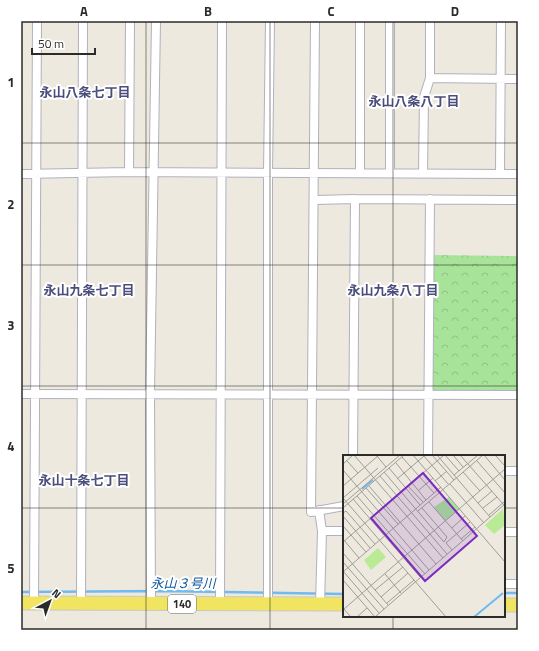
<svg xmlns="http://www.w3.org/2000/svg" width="539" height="651" viewBox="0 0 539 651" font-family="'Titillium Web','Noto Sans JP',sans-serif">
<defs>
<pattern id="forest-crowns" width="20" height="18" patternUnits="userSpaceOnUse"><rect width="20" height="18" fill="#a8e39a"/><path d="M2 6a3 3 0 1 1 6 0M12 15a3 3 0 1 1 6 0" fill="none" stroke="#91c385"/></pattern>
</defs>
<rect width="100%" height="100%" fill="#ede9de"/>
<!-- forest -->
<path fill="url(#forest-crowns)" d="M 430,255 L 518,256 L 518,395 L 428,395 Z"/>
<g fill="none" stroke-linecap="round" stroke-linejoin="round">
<!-- stream -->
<path stroke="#71baee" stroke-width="2.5" d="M 21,592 L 162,591 L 344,594
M 504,593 L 518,593"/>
<!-- street casing -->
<g stroke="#b1b1bf" stroke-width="10">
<path id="street" d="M 315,21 L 311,512 L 344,506
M 360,21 L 360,173
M 430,78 L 518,79
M 129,172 L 130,21
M 390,173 L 390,21
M 423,173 L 424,97 L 430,78 L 430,21
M 500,173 L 501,21
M 21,174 L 129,172 L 518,174
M 314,200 L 355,199 L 518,200
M 21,394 L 518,395
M 353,456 L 355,199
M 428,456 L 430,199
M 504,471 L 518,471
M 319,510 L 322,531
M 504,532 L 518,532
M 504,584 L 518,584
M 34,603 L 37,21
M 81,603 L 83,21
M 151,604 L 150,394 L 156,21
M 220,604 L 222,21
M 268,604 L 268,172 L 270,21
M 320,605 L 322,531 L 344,531"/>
</g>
<!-- primary casing -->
<g stroke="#c8c8c8" stroke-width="15">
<path id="primary" d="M 21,603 L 344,604
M 504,605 L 518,605"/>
</g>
<!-- street -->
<use href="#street" stroke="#fff" stroke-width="8"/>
<!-- primary -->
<use href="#primary" stroke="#f0e460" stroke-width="13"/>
</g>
<!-- grid -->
<path fill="none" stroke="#2b2b2b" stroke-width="1" stroke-opacity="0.55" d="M 146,21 L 146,630M 270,21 L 270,630M 393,21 L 393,456M 21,143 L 518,143M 21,265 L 518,265M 21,386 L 518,386M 21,508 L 344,508M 504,508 L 518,508M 393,616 L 393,630"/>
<g text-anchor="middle" stroke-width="4" stroke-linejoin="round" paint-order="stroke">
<!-- shield labels -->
<rect fill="#fff" stroke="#6b6b6b" stroke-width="1" x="168" y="595" width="28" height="18" rx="3"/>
<g font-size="11" font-weight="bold" fill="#2b2b2b">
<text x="182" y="608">140</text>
</g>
<!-- neighbourhood labels -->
<g font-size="13" font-weight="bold" fill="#4b4d7c" stroke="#fff">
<text x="85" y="97">永山八条七丁目</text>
<text x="414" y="106">永山八条八丁目</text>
<text x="89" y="295">永山九条七丁目</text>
<text x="393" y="295">永山九条八丁目</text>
<text x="84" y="485">永山十条七丁目</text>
</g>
<!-- water labels -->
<g font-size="13" font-style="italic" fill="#0e559c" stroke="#fff">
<text x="183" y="588">永山３号川</text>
</g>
</g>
<!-- overview -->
<g transform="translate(343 455)">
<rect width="162" height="162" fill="#ede9de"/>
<path d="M 106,42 L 116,54 L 102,66 L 91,52 Z" fill="#a8e39a"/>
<path d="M 160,54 L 162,70 L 151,79 L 142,70 ZM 35,93 L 43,102 L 28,115 L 21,105 Z" fill="#baea96"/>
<path fill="none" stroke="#71baee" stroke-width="2" d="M 19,34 L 30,25M 131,162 L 160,138"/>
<path fill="none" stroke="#9f9d96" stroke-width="1" d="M 11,0 L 100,103M 33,0 L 43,12M 70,0 L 162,107M 80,0 L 106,30M 89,0 L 111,25M 94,0 L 111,20M 102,0 L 116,16M 110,0 L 120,12M 117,0 L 161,50M 135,0 L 111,20 L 147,62M 141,0 L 162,25M 152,0 L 162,11M 59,2 L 91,38M 4,6 L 15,18M 134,6 L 162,38M 53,8 L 83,45M 0,9 L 10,0M 46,13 L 77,50M 0,15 L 86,115M 41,17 L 101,87 L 104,82 L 79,53M 120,17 L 137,36M 37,21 L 104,99M 54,24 L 81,1M 92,26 L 104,16M 107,29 L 141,68M 0,31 L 36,0M 26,31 L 93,109M 65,31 L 80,47M 23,33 L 55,69M 76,35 L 90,23M 14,41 L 82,119M 0,43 L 103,162M 0,43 L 35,13M 10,44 L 77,122M 86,47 L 120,86M 135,48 L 149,36M 0,49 L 57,0M 0,53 L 61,0M 140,53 L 154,42M 75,56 L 140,0M 0,58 L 3,56 L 32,89M 146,60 L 162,46M 0,61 L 27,93M 0,71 L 23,97M 109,73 L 122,61M 0,84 L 16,103M 118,84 L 132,72M 0,87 L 101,0M 109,95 L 103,88 L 127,67M 0,98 L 45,150M 0,107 L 41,154M 0,116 L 36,158M 0,117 L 98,32M 42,119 L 58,138M 0,125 L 32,162M 32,135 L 60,112M 38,142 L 65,118M 44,148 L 71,125M 0,153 L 8,162M 1,154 L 162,14M 14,162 L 24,153M 32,162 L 162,49"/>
<path fill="#7b2cbf" fill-opacity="0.15" stroke="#7b2cbf" stroke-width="2" d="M 80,18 L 134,81 L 82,126 L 28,63 Z"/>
<rect width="162" height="162" fill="none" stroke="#2b2b2b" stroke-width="2"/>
</g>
<!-- border -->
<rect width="539" height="651" fill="none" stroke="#ffffff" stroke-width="44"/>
<!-- north arrow -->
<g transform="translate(50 601) rotate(41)" stroke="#ffffff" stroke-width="3" paint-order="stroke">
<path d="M0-3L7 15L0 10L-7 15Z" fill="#2b2b2b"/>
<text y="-6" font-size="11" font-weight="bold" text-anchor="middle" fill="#2b2b2b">N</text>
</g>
<!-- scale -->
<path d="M32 48v6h63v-6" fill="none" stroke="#2b2b2b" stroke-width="2"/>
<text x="38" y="48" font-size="12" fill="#2b2b2b" stroke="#ffffff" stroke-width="3" paint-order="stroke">50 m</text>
<rect x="22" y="22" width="495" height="607" fill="none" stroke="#2b2b2b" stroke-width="1.5"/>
<g font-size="13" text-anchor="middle" font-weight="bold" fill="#2b2b2b">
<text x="84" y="16">A</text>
<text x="208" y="16">B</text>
<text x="331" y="16">C</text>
<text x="455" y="16">D</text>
<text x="11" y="87">1</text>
<text x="11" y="209">2</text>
<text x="11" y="330">3</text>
<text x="11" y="451">4</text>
<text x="11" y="573">5</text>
</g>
</svg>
